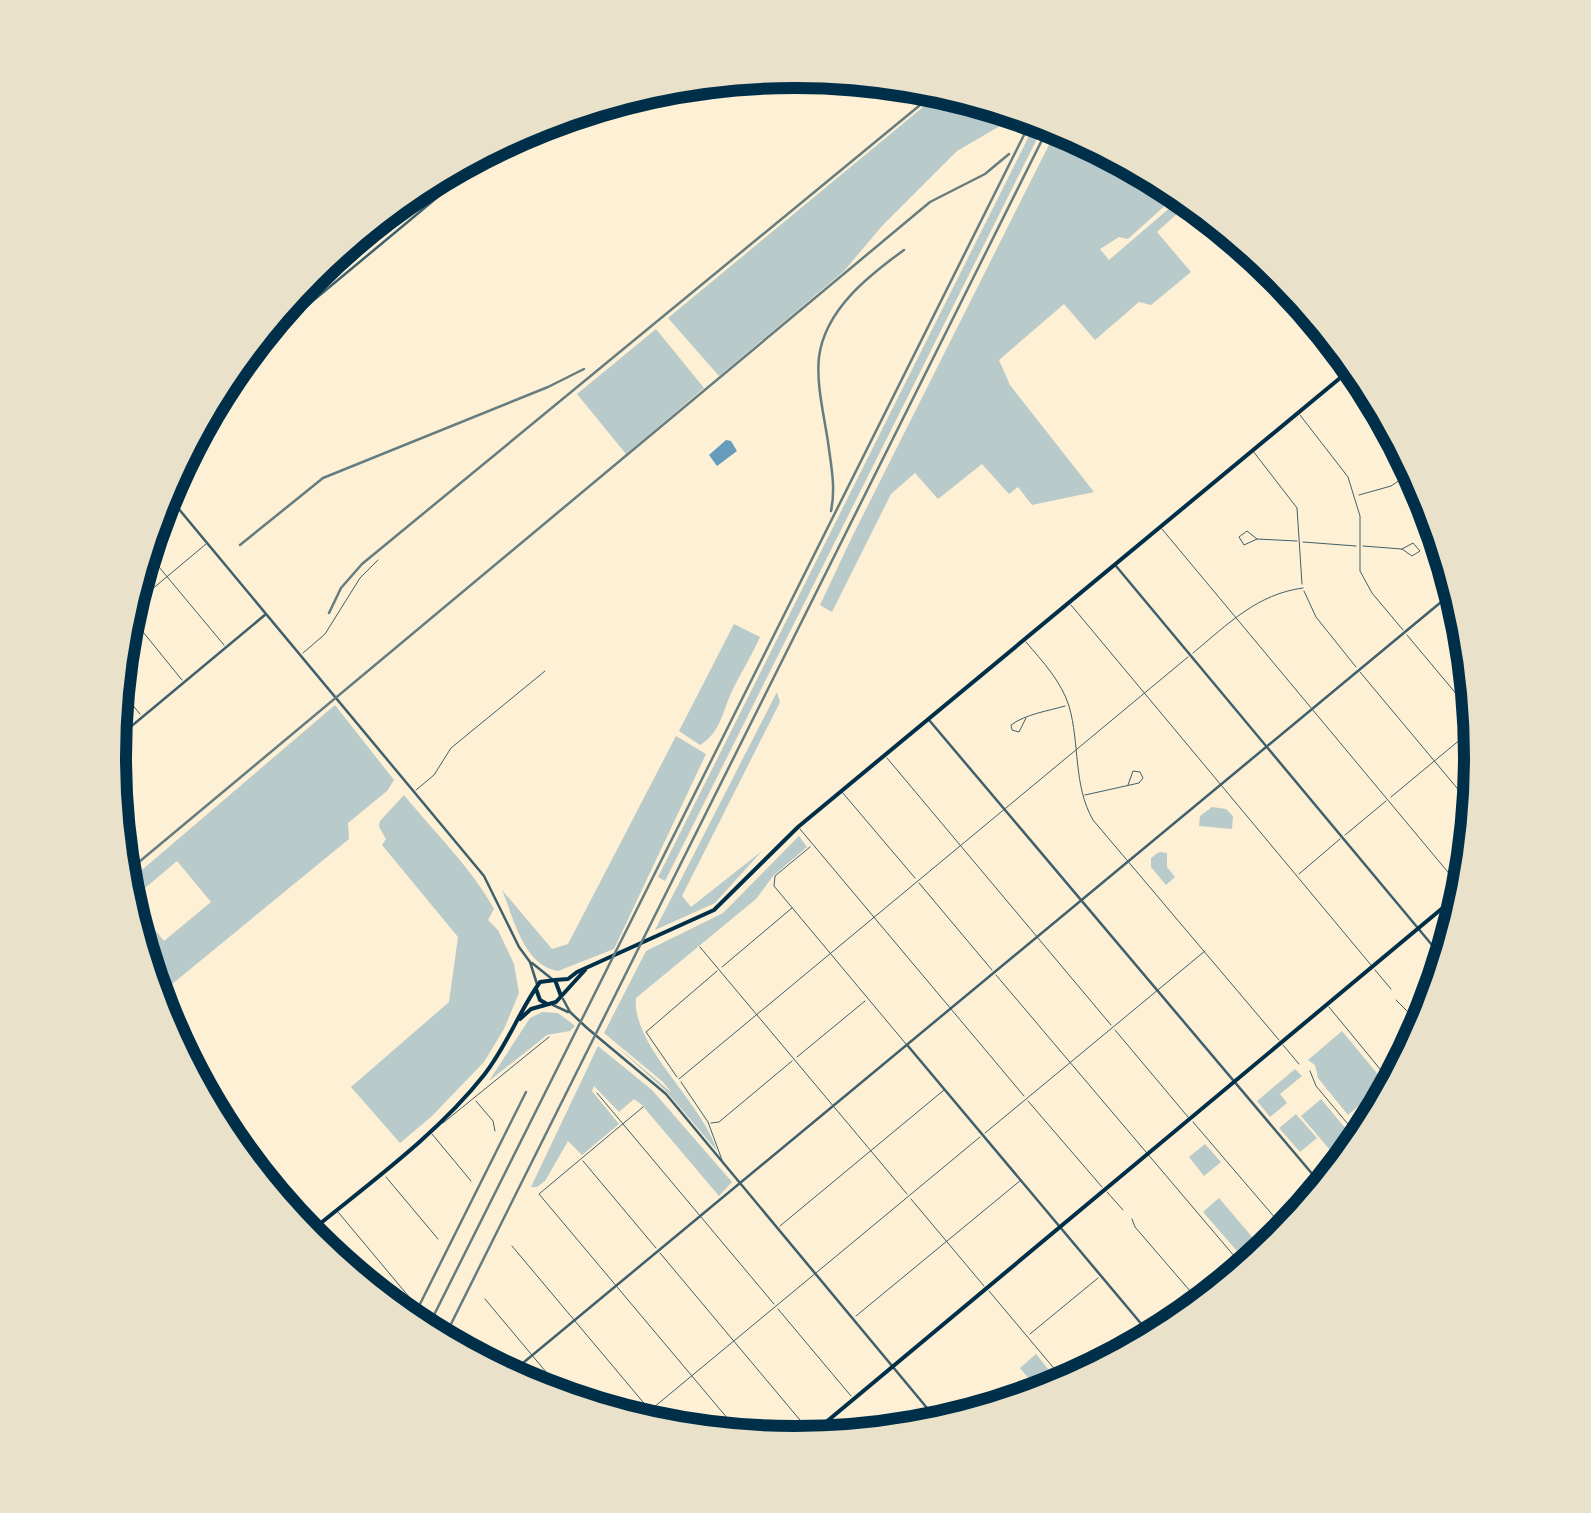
<svg xmlns="http://www.w3.org/2000/svg" width="1591" height="1513" viewBox="0 0 1591 1513" font-family="Figtree,sans-serif">
<rect width="100%" height="100%" fill="#fdf0d5"/>
<!-- green -->
<path fill="#b9caca" fill-rule="evenodd" d="M 946,88 L 1024,112 L 957,151 L 882,226 L 844,271 L 719,376 L 668,318 Z
M 1039,116 L 1047,119 L 665,881 L 658,877 Z
M 1060,123 L 1166,180 L 1158,188 L 1169,202 L 1128,239 L 1119,237 L 1100,249 L 1109,260 L 1172,206 L 1178,213 L 1157,232 L 1191,272 L 1151,305 L 1139,302 L 1095,340 L 1064,304 L 999,360 L 1010,385 L 1094,492 L 1032,505 L 1018,487 L 1009,494 L 982,464 L 938,499 L 915,473 L 891,494 L 832,612 L 820,605 L 852,537 Z
M 486,147 L 489,150 L 449,183 L 443,176 L 415,199 L 410,194 L 401,201 L 399,198 L 415,185 Z
M 304,279 L 316,293 L 297,309 L 288,298 Z
M 656,329 L 704,388 L 626,454 L 577,394 Z
M 734,624 L 760,637 C 752,655 742,671 733,689 C 723,709 721,733 700,745 L 679,731 Z
M 777,692 L 780,702 L 682,896 L 691,907 L 762,851 L 715,903 L 655,930 Z
M 335,705 L 394,780 L 387,791 L 348,823 L 349,839 L 155,998 L 151,985 L 158,973 L 144,962 L 122,887 ZM 177,861 L 211,902 L 164,941 L 131,900 Z
M 676,736 L 706,754 L 614,949 L 558,971 C 523,965 514,918 502,890 L 552,949 L 568,944 Z
M 404,795 C 434,832 471,867 494,909 L 488,920 L 498,930 L 514,964 L 519,993 L 504,1029 L 484,1062 L 431,1117 L 400,1143 L 351,1087 L 449,1002 L 458,937 L 382,845 L 386,839 L 379,827 L 380,821 Z
M 1212,807 L 1226,809 L 1233,816 L 1232,829 L 1199,826 L 1200,816 Z
M 799,836 L 807,847 L 773,876 L 756,899 L 636,998 C 631,1045 703,1103 717,1151 L 667,1092 L 614,1044 L 672,1093 L 663,1082 L 604,1033 L 646,951 L 723,913 Z
M 1159,852 L 1167,853 L 1167,867 L 1175,877 L 1166,885 L 1151,867 L 1151,858 Z
M 542,1012 L 558,1013 L 575,1026 L 570,1031 L 547,1035 L 489,1081 L 530,1018 Z
M 1342,1031 L 1385,1083 L 1348,1115 L 1318,1078 L 1315,1065 L 1308,1060 Z
M 598,1046 L 652,1090 L 732,1182 L 719,1196 L 641,1104 L 634,1099 L 619,1112 L 594,1086 L 592,1091 L 619,1124 L 582,1155 L 568,1141 L 545,1181 L 537,1187 L 531,1187 Z
M 1295,1069 L 1302,1076 L 1280,1094 L 1287,1103 L 1270,1117 L 1257,1101 Z
M 1321,1099 L 1356,1141 L 1336,1157 L 1301,1116 Z
M 1296,1114 L 1317,1138 L 1300,1152 L 1279,1128 Z
M 1205,1144 L 1221,1162 L 1204,1176 L 1189,1157 Z
M 1219,1198 L 1253,1238 L 1237,1251 L 1203,1212 Z
M 1036,1354 L 1056,1379 L 1040,1392 L 1020,1368 Z"/>
<!-- water -->
<path fill="#669bbc" d="M 646,88 L 649,94 L 625,113 L 611,98 Z
M 726,440 L 731,441 L 737,451 L 717,466 L 709,455 Z"/>
<g fill="none" stroke-linecap="round" stroke-linejoin="round">
<!-- minor -->
<path stroke="#3f606c" stroke-width="1" d="M 518,132 L 524,127
M 1207,210 L 1341,372
M 263,328 L 268,334
M 1300,415 L 1348,477 L 1360,516 L 1360,571 L 1372,593 L 1403,630
M 1253,451 L 1297,508 L 1302,584
M 1359,495 L 1391,486 L 1416,469
M 1162,529 L 1462,889
M 1257,539 L 1247,531 L 1239,537 L 1244,545 L 1257,539 L 1297,541
M 1303,542 L 1356,546
M 1363,546 L 1402,549 L 1412,556 L 1420,551 L 1413,543 L 1402,549
M 144,549 L 224,645
M 1304,591 L 1316,617 L 1356,667
M 1452,596 L 1466,613
M 1071,605 L 1371,965
M 1407,635 L 1479,721
M 1026,642 C 1043,662 1061,681 1069,706 C 1080,744 1073,785 1093,820 L 1279,1040
M 303,653 L 325,634 L 360,578 L 378,560
M 1193,653 C 1228,624 1257,594 1303,588
M 1360,672 L 1477,812
M 182,680 L 126,611 L 206,544
M 116,685 L 140,714
M 1026,718 L 1019,732 L 1012,730 L 1011,725 C 1026,714 1048,711 1065,706
M 887,758 L 1111,1025
M 110,765 L 116,772
M 416,790 L 434,775 L 451,748 L 545,671
M 842,792 L 915,878
M 1085,795 L 1139,783 L 1143,778 L 1140,772 L 1133,771 L 1128,785
M 1391,797 L 1479,724
M 800,829 L 1024,1096
M 1345,835 L 1386,801
M 810,847 L 775,876 L 774,886 L 906,1044
M 1299,874 L 1340,839
M 919,883 L 992,970
M 700,947 L 907,1194
M 722,967 L 792,908
M 1375,970 L 1391,989
M 996,975 L 1246,1270
M 1396,1000 L 1425,1029
M 1329,1007 L 1394,1086
M 1115,1030 L 1188,1117
M 1283,1045 L 1299,1064
M 797,1057 L 865,1001
M 1310,1071 L 1316,1086 L 1363,1142
M 677,1077 L 646,1032 L 717,971
M 679,1079 L 1188,657
M 681,1082 L 708,1122 L 722,1160
M 597,1093 L 774,1304
M 476,1101 L 493,1121 L 495,1131
M 1028,1101 L 1102,1187
M 643,1107 L 539,1194 L 744,1438
M 1193,1122 L 1288,1233
M 443,1123 L 549,1037
M 711,1123 L 719,1122 L 792,1061
M 985,1133 L 1205,951
M 432,1134 L 471,1181
M 583,1161 L 656,1248
M 386,1177 L 438,1239
M 1107,1192 L 1123,1210
M 911,1199 L 984,1286
M 338,1212 L 410,1298 L 395,1311
M 1132,1219 L 1135,1227 L 1203,1306
M 780,1226 L 944,1090
M 512,1246 L 648,1408
M 660,1253 L 810,1432
M 1238,1257 L 1322,1187
M 989,1291 L 1068,1385
M 485,1299 L 572,1403
M 778,1309 L 851,1396
M 856,1316 L 1021,1180
M 1151,1329 L 1192,1295
M 1030,1334 L 1098,1278
M 1109,1363 L 1145,1334
M 653,1413 L 667,1430
M 636,1422 L 980,1137"/>
<!-- tertiary -->
<path stroke="#3f606c" stroke-width="2.5" d="M 225,374 L 517,131
M 1344,375 L 1404,445
M 163,490 L 484,876 L 519,947 L 530,962 L 537,984
M 1116,566 L 1447,963
M 929,720 L 1325,1189
M 110,744 L 266,614
M 532,963 L 552,979
M 563,999 L 570,1012 L 587,1028 L 666,1094 L 942,1426
M 553,1005 L 568,1012
M 908,1046 L 1154,1339
M 506,1377 L 1458,588"/>
<!-- secondary -->
<path stroke="#003049" stroke-width="4" d="M 555,980 L 568,979 L 577,972 L 714,910 L 798,827 L 1357,364
M 536,989 L 540,1000 L 547,1004
M 520,1019 L 531,1009 L 556,1002 L 585,970
M 305,1236 C 365,1186 435,1137 484,1075 C 507,1046 519,1011 540,982 L 555,980 L 561,996"/>
<!-- primary -->
<path stroke="#003049" stroke-width="4" d="M 801,1443 L 1469,886"/>
<!-- rail -->
<path stroke="#657d81" stroke-width="2.5" d="M 831,511 C 836,488 831,465 828,442 C 824,415 816,384 819,357 C 825,310 868,276 904,250
M 240,545 L 323,478 L 548,387 L 584,369
M 329,613 L 341,588 L 362,564 L 942,87
M 121,877 L 930,202 L 985,174 L 1009,154
M 410,1324 L 526,1092
M 425,1333 L 1034,115
M 442,1342 L 1052,120"/>
</g>
<!-- crop -->
<path d="M0 0H1591V1513H0ZM126 757a669 669 0 1 1 1338 0a669 669 0 1 1-1338 0Z" fill="#e9e1ca" fill-rule="evenodd"/>
<path fill="none" stroke="#003049" stroke-width="12" d="M126 757a669 669 0 1 1 1338 0a669 669 0 1 1-1338 0Z"/>
</svg>
